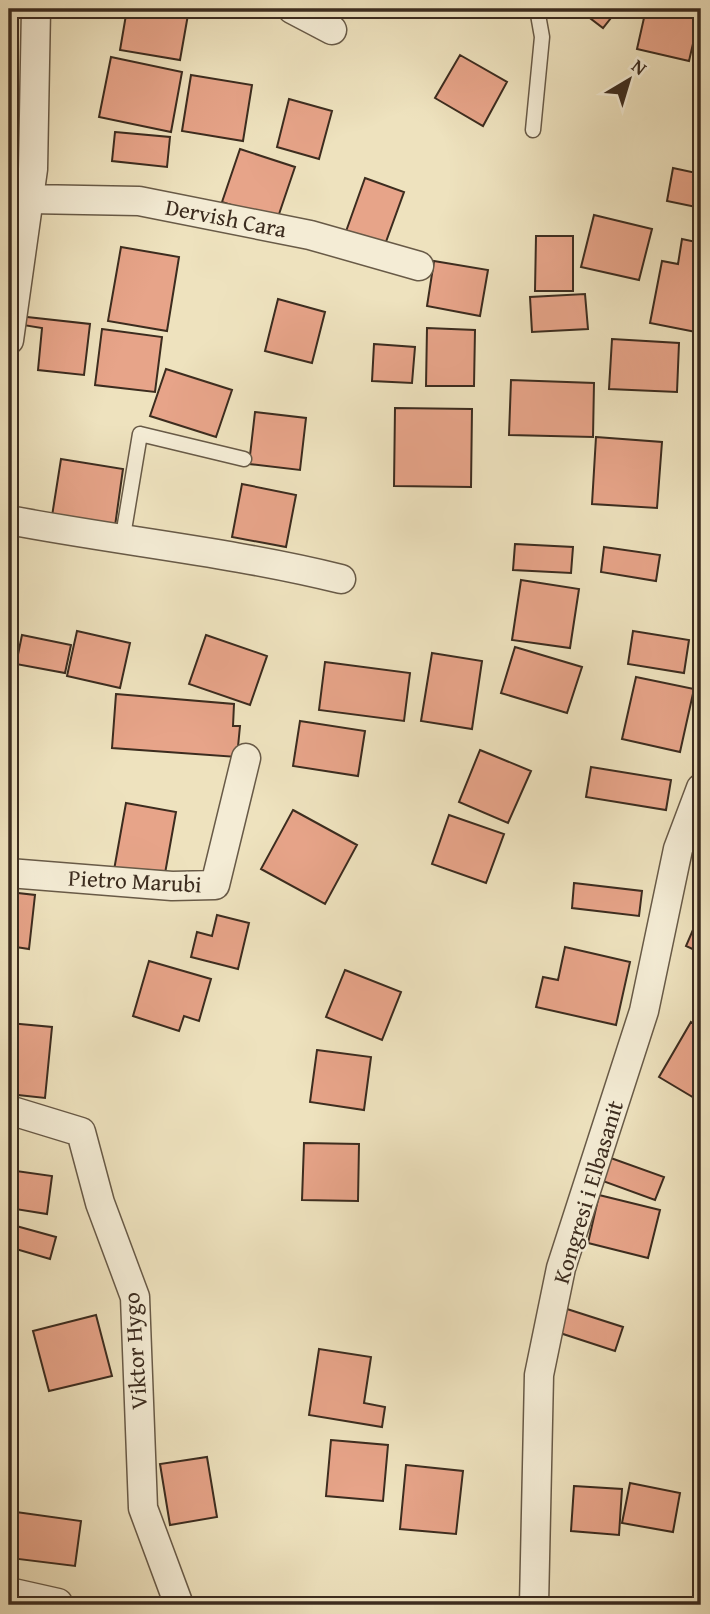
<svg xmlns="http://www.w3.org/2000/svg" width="710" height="1614" viewBox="0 0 710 1614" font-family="'Gentium Book Plus',serif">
<rect width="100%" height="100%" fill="#eee2be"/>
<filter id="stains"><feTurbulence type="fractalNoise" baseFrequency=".00286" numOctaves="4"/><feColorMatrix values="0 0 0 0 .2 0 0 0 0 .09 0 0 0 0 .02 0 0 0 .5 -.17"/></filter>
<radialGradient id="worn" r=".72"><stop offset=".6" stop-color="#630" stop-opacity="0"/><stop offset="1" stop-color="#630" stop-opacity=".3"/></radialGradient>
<!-- building -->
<path fill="#e7a489" stroke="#3c2c1f" stroke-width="2" d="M 127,9 L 189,9 L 180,60 L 120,50 Z
M 578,9 L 618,9 L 603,28 Z
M 646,9 L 701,9 L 689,61 L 637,49 Z
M 460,55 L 507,82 L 483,126 L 435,98 Z
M 111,57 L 182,72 L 171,132 L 99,117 Z
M 191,75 L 252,85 L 243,141 L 182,131 Z
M 289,99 L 332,111 L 319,159 L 277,147 Z
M 115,132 L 170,137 L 167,167 L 112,161 Z
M 240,149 L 295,167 L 277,220 L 222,202 Z
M 673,168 L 701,174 L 701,208 L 667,201 Z
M 365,178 L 404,192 L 383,250 L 344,237 Z
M 594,215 L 652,229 L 639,280 L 581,267 Z
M 536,236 L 573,236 L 573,291 L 535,291 Z
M 682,239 L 701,243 L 701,333 L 650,323 L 662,261 L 678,264 Z
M 121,247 L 179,257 L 167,331 L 108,321 Z
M 434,261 L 488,270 L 480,316 L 427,306 Z
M 585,294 L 588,329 L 532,332 L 530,297 Z
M 278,299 L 325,312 L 312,363 L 265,351 Z
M 18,316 L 90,324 L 84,375 L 38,370 L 42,328 L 17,324 Z
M 427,328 L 475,330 L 474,386 L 426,386 Z
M 102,329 L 162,337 L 155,392 L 95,385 Z
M 612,339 L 679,343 L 677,392 L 609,389 Z
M 374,344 L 415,347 L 412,383 L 372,381 Z
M 166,369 L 232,390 L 216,437 L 150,416 Z
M 511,380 L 594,383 L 593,437 L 509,435 Z
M 395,408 L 472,409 L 471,487 L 394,486 Z
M 255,412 L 306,418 L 300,470 L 249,464 Z
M 596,437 L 662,442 L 657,508 L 592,504 Z
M 61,459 L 123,469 L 115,526 L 52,516 Z
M 242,484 L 296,495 L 286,547 L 232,537 Z
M 515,544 L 573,547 L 571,573 L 513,570 Z
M 604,547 L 660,555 L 656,581 L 601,572 Z
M 521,580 L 579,589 L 570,648 L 512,640 Z
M 77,631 L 130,643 L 120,688 L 67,676 Z
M 633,631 L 689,640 L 684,673 L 628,664 Z
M 22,635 L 71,645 L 65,673 L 16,664 Z
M 206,635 L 267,656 L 250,705 L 189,684 Z
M 515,647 L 582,667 L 567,713 L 501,693 Z
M 432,653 L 482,661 L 472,729 L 421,721 Z
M 325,662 L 410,673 L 404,721 L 319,710 Z
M 636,677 L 694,689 L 680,752 L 622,739 Z
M 116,694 L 234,704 L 233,726 L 240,726 L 237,757 L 112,748 Z
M 300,721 L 365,731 L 358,776 L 293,766 Z
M 480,750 L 531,771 L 508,823 L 459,802 Z
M 591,767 L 671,780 L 666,810 L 586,797 Z
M 126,803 L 176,812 L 164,879 L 114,870 Z
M 293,810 L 357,845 L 325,904 L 261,869 Z
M 449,815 L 504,834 L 486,883 L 432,864 Z
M 574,883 L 642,891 L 639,916 L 572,908 Z
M 9,892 L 35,895 L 29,949 L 9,946 Z
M 217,915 L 249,923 L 238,969 L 191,957 L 197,932 L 212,936 Z
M 695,925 L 701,928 L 701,953 L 686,946 Z
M 565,947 L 630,962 L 616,1025 L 536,1007 L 543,977 L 558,980 Z
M 149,961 L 211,979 L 199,1021 L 184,1016 L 179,1031 L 133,1016 Z
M 345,970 L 401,992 L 382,1040 L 326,1017 Z
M 691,1022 L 701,1028 L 701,1102 L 659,1077 Z
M 9,1023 L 52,1027 L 45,1098 L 9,1094 Z
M 317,1050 L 371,1057 L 364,1110 L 310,1102 Z
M 304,1143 L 359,1144 L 358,1201 L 302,1200 Z
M 608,1157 L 664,1177 L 655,1200 L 600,1180 Z
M 9,1170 L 52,1176 L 47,1214 L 9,1208 Z
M 599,1195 L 660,1210 L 648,1258 L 588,1243 Z
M 9,1224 L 56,1237 L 50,1259 L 9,1247 Z
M 567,1309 L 623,1327 L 615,1351 L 560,1333 Z
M 96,1315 L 112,1376 L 49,1391 L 33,1331 Z
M 319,1349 L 371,1357 L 364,1403 L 385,1407 L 382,1427 L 309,1415 Z
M 331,1440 L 388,1445 L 383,1501 L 326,1496 Z
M 207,1457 L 217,1517 L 170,1525 L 160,1464 Z
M 406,1465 L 463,1471 L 456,1534 L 400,1529 Z
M 630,1483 L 680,1493 L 673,1532 L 622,1523 Z
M 574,1486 L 622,1489 L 619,1535 L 571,1531 Z
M 16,1512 L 81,1521 L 75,1566 L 10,1558 Z"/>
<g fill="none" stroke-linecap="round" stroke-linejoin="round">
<!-- lane casing -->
<g stroke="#685a47" stroke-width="17">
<path id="lane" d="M 533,130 L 542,37 L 537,9
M 122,542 L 140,434 L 244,459"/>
</g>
<!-- street casing -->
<g stroke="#685a47" stroke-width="31">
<path id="street" d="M 292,9 L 332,30
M 29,199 L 139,201 L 310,235 L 419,266
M 9,340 L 33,169 L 36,9
M 9,520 C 119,541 232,552 341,579
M 9,873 L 172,886 L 215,885 L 246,758
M 9,1110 L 81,1132 L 100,1203 L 135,1297 L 143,1508 L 179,1605
M 9,1592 L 58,1603
M 534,1605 L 539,1375 L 561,1268 L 644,1011 L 678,849 L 701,788"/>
</g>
<!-- lane -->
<use href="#lane" stroke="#f4ecd5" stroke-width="14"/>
<!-- street -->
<use href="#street" stroke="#f4ecd5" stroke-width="28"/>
</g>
<g text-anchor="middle" stroke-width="5" stroke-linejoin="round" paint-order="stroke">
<!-- street labels -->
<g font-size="23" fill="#3c2c1f" stroke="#f4ecd5">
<text transform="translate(226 218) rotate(11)" y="8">Dervish Cara</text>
<text transform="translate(135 881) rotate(3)" y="8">Pietro Marubi</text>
<text transform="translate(588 1192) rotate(-73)" y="8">Kongresi i Elbasanit</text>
<text transform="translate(135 1351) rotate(-94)" y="8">Viktor Hygo</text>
</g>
</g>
<!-- margin -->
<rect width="710" height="1614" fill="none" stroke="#eee2be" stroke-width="35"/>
<rect x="10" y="10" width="689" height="1593" fill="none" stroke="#3c2c1f" stroke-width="3.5"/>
<rect x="18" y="18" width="675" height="1579" fill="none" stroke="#3c2c1f" stroke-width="2"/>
<!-- north arrow -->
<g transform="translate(629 80) rotate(38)" stroke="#f4ecd5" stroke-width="5" paint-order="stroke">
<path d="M0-5L12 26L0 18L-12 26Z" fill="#3c2c1f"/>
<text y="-10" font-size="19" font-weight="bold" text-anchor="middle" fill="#3c2c1f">N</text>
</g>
<rect width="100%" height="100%" filter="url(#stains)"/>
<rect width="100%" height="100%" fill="url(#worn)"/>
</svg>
